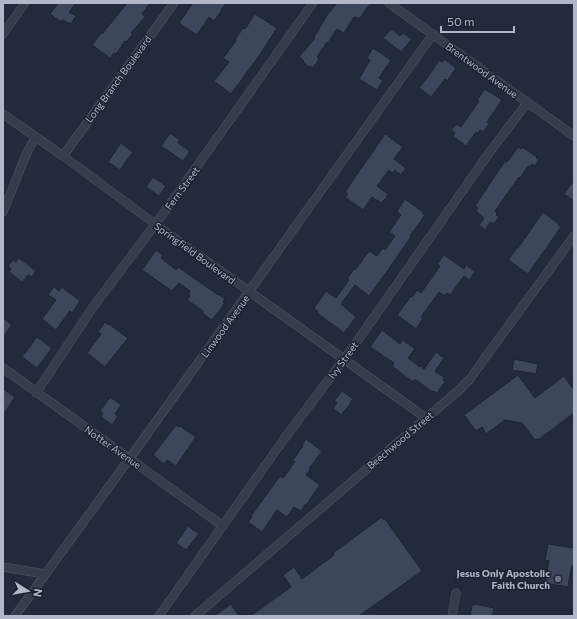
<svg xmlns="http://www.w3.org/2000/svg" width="577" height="619" viewBox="0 0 577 619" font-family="Commissioner,sans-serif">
<rect width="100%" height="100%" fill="#222a3c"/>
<!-- building -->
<path fill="#3e465c" stroke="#1d2333" d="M 58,3 L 76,3 L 69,12 L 76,16 L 71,24 L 63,20 L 61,22 L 50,14 Z
M 127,3 L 150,3 L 142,14 L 145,17 L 131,33 L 133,34 L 126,42 L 125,41 L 116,54 L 114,53 L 110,58 L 92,45 L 101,33 L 102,34 Z
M 193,3 L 226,3 L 221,10 L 222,10 L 214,21 L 209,17 L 197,35 L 179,23 Z
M 337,3 L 371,3 L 359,19 L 356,17 L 355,18 L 354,17 L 344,33 L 337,29 L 328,43 L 327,42 L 317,57 L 319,59 L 313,68 L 310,66 L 309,67 L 303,62 L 304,61 L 299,57 L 315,38 L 314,37 L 328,14 Z
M 255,14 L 277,28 L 259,56 L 231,94 L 214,81 L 229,62 L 223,58 L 236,41 L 235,40 L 243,28 L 245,29 Z
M 391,29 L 400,36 L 403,33 L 412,39 L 401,52 L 383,38 Z
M 373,48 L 391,60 L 379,78 L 383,80 L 377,90 L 359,79 L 370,60 L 367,58 Z
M 444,59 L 456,68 L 447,81 L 445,79 L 431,97 L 419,88 L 430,74 L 439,60 L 442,62 Z
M 485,89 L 502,100 L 487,122 L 489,124 L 483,132 L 480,130 L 478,133 L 476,132 L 466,146 L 453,136 L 455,133 L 451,130 L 456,124 L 461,127 L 479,101 L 477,100 Z
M 170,133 L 180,140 L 178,143 L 190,151 L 183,161 L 161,146 Z
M 385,134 L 403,147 L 394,159 L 406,168 L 401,175 L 395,170 L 392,173 L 389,170 L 377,186 L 388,194 L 386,198 L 381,203 L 372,197 L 363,210 L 345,197 L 348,194 L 345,192 Z
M 121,143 L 133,152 L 120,170 L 108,162 Z
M 518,147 L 521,149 L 522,147 L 537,157 L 536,158 L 539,160 L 535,166 L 532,164 L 530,167 L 528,166 L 520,178 L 519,177 L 495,211 L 497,213 L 496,215 L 499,217 L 494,224 L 490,222 L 485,230 L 479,225 L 484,218 L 476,211 L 478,208 L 475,206 L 505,161 L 507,162 Z
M 153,177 L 166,186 L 159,196 L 146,187 Z
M 574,180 L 574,201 L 564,194 Z
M 405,199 L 423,212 L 422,213 L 425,215 L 410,236 L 411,237 L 388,270 L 369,296 L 355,285 L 341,304 L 356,317 L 344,333 L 317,313 L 318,312 L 314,308 L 326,291 L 336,298 L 349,280 L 347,279 L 354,269 L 355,270 L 369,251 L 377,256 L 383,248 L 385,250 L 395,236 L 389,232 L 401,215 L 397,211 Z
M 543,212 L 559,224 L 558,225 L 561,227 L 528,274 L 508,260 L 517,248 L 518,248 Z
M 156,250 L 163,255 L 161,258 L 176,270 L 178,267 L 218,295 L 218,294 L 225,299 L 223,302 L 225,303 L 212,320 L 202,313 L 203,311 L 187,300 L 190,296 L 188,295 L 190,291 L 179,283 L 172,291 L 142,270 Z
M 444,255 L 464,269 L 466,265 L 475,272 L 469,280 L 464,276 L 450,295 L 447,293 L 445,296 L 439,292 L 421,317 L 423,318 L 416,329 L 397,315 L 411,296 L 412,297 L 417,290 L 421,293 L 440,266 L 437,264 Z
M 19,258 L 36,271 L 32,277 L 28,275 L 22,282 L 9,272 L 11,269 L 8,266 L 13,260 L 16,262 Z
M 54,287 L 59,291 L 62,287 L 80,301 L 72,313 L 70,311 L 56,330 L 42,319 L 56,300 L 48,295 Z
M 3,318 L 12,325 L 3,337 Z
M 105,322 L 108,325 L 109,324 L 128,338 L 105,367 L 87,353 L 101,334 L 98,332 Z
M 382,330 L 400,344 L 403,340 L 415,349 L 408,358 L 420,367 L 421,366 L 424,369 L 436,352 L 444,358 L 435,371 L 445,378 L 443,380 L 445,382 L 437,393 L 433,391 L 432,392 L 415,379 L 413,382 L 392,366 L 394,363 L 370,347 Z
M 37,337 L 52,348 L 37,368 L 22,357 Z
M 514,359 L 538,364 L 536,374 L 512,370 Z
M 518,375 L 535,398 L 564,376 L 574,390 L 574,413 L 538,440 L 537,439 L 535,440 L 522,423 L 505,420 L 486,434 L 482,427 L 476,431 L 464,415 Z
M 3,389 L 15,397 L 3,415 Z
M 342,391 L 353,399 L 350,402 L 351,403 L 341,415 L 333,408 L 337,403 L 334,401 Z
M 110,397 L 121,405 L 115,414 L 118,416 L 112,425 L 101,417 L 103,413 L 100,411 Z
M 176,425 L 178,427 L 180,426 L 196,437 L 176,466 L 167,460 L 164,464 L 153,455 Z
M 306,439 L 322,451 L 309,469 L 310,470 L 306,475 L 320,485 L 306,505 L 305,505 L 301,511 L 294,507 L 287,517 L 277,510 L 262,532 L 248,522 L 252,517 L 251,516 L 280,476 L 283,478 L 295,462 L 292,461 L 303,446 L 302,445 Z
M 382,517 L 384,520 L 385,519 L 422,571 L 359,616 L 250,616 L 291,587 L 283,575 L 294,567 L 302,579 L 334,555 L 333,553 Z
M 188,526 L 199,534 L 186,550 L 176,543 Z
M 548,544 L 574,548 L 574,566 L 572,565 L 568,587 L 545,583 L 549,561 L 545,560 Z
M 231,604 L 239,616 L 214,616 Z
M 475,604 L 494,608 L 492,616 L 470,616 L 472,605 L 474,605 Z"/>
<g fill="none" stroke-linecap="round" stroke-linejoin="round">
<!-- street casing -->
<g stroke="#515767" stroke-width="9">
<path id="street" d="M 389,3 L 574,136
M 3,34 L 25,3
M 3,114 L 63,156 L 162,229 L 426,418
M 63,156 L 174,3
M 3,212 L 28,150 L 36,137
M 3,368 L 223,526
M 36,393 L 93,307 L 163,214 L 313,3
M 3,567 L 45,574
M 15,616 L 135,451 L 433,34
M 159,616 L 284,439 L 351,350 L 489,153 L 527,103
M 195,616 L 458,391 L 470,379 L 487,355 L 574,236
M 452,616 L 456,593"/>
</g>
<!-- street -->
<use href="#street" stroke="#363c4c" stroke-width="8"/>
</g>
<!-- markers -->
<circle fill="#6b7280" stroke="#1b2131" stroke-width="1.5" cx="558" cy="579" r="4"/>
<g text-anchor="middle" stroke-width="3" stroke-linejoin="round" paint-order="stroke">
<!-- street labels -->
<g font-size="10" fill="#b1b7c8" stroke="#1b2131">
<text transform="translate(482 70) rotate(36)" y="4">Brentwood Avenue</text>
<text transform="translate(118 79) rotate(-54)" y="4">Long Branch Boulevard</text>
<text transform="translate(182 188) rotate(-54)" y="4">Fern Street</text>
<text transform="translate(195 253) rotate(36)" y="4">Springfield Boulevard</text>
<text transform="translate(225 326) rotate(-54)" y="4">Linwood Avenue</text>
<text transform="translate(343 360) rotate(-54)" y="4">Ivy Street</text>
<text transform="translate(400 440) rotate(-40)" y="4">Beechwood Street</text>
<text transform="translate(113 447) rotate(35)" y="4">Notter Avenue</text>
</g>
<!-- poi labels -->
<g font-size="10" font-weight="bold" fill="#b1b7c8" stroke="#1b2131" text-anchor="end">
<text x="550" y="577">Jesus Only Apostolic<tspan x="550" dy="12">Faith Church</tspan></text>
</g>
</g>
<!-- border -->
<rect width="577" height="619" fill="none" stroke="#b1b7c8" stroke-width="8"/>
<!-- north arrow -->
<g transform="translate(28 591) rotate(101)" stroke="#1b2131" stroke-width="3" paint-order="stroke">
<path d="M0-3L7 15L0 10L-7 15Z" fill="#b1b7c8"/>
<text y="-6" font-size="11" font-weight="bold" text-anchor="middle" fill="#b1b7c8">N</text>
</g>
<!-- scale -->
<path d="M441 26v6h73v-6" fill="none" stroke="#b1b7c8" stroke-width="2"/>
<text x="447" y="26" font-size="12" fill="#b1b7c8" stroke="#1b2131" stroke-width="3" paint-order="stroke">50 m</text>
</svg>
